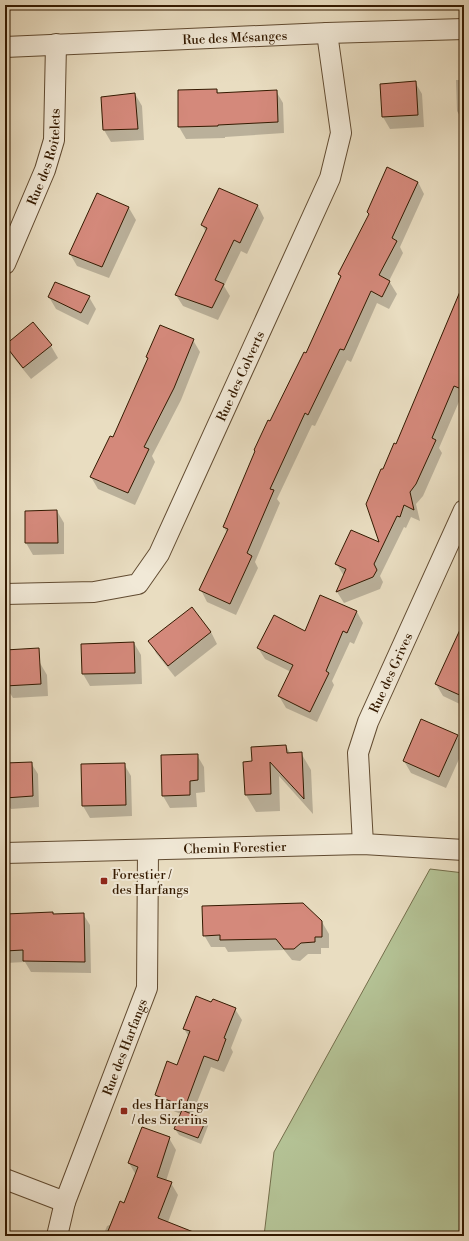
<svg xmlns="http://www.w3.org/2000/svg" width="469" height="1241" viewBox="0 0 469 1241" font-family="'Libre Bodoni',serif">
<rect width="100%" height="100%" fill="#e9ddc1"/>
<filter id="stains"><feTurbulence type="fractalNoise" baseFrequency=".005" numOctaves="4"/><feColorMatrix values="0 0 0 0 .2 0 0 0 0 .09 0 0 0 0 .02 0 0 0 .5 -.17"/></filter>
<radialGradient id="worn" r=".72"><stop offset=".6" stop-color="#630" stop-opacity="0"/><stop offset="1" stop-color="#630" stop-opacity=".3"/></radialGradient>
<!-- green -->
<path fill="#b4c295" stroke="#746e4b" d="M 430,869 L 464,873 L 464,1236 L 264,1236 L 274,1152 Z"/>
<!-- shadow -->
<path fill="#0003" d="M 5,5 L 9,5 L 8,11 L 5,11 Z
M 43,5 L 81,5 L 44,7 Z
M 456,80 L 464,80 L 464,123 L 457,111 Z
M 415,82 L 422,94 L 424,127 L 390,129 L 383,117 L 381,85 Z
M 217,90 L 219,94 L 276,91 L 283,103 L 284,133 L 225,137 L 225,138 L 186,139 L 179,127 L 179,91 Z
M 135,94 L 142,106 L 144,140 L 111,142 L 104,130 L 102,98 Z
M 418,182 L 424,194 L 400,247 L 403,253 L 389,281 L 397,294 L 389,309 L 377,303 L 351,362 L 347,360 L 315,426 L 312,425 L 277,499 L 280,503 L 255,562 L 258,568 L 236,615 L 207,602 L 201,590 L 227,533 L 224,527 L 270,422 L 306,354 L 341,278 L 339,274 L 370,215 L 368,212 Z
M 220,189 L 258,206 L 264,218 L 247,254 L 241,251 L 224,286 L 230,296 L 218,320 L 183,306 L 176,295 L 206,232 L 202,225 Z
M 98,194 L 129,208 L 136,220 L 109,278 L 77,266 L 70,254 Z
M 464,286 L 464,399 L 461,397 L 439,448 L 442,453 L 423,496 L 416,504 L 420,521 L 411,517 L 406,528 L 404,527 L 380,576 L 383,582 L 380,589 L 344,603 L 337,592 L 344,576 L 336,563 L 380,544 L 383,471 L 396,445 Z
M 49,297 L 89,297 L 96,309 L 88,325 L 56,309 Z
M 33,323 L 51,346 L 58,358 L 31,379 L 13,357 L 6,345 Z
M 193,340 L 200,352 L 181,400 L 152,456 L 155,462 L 135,505 L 98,489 L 91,477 L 113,438 L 148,359 L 147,357 Z
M 57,511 L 64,523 L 64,554 L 33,555 L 26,543 Z
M 192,608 L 211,632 L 217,644 L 175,677 L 156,653 L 150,641 Z
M 357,612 L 363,623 L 354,644 L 350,642 L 332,681 L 334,685 L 317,722 L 286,708 L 279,696 L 291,672 L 265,659 L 258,648 L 305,632 Z
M 134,643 L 141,655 L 142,684 L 90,686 L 83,674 L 82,644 Z
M 464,649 L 464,706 L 443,696 L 436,684 Z
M 40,663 L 47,675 L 48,696 L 13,698 L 5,685 L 5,689 L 5,664 Z
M 457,736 L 464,748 L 446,788 L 411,773 L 404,761 Z
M 286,746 L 290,753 L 301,753 L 311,770 L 313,814 L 279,776 L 280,811 L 256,812 L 246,795 L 253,762 Z
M 197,755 L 204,767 L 205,792 L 196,793 L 197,807 L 170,808 L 163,796 Z
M 31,763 L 38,774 L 39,807 L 11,809 L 9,806 L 5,807 L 5,764 Z
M 124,764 L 131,776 L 132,816 L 90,818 L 83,806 Z
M 53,913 L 54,915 L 83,914 L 90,925 L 91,973 L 31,972 L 25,962 L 5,963 L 5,914 Z
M 322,922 L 329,934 L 329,948 L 321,948 L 321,954 L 308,954 L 300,961 L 292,960 L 284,950 L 228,952 L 225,947 L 211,947 L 204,935 Z
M 212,1004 L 235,1009 L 242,1020 L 231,1048 L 233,1052 L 224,1072 L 211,1067 L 192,1115 L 205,1120 L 208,1126 L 201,1144 L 179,1135 L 175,1129 L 181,1114 L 163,1107 L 156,1095 L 178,1066 L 189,1037 L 184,1029 Z
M 169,1138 L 176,1150 L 166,1181 L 171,1183 L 178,1195 L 163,1236 L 103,1236 L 107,1226 L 112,1224 L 125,1204 L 136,1175 L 129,1163 Z"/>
<!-- building -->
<path fill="#d4897b" stroke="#341a01" d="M 416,81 L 418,115 L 382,117 L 380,84 Z
M 217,89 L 217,93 L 277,90 L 278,122 L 218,125 L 218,126 L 178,127 L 178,90 Z
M 135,93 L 138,129 L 103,130 L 101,97 Z
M 387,167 L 418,182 L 392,238 L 397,241 L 379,275 L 390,281 L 382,297 L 371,291 L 344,350 L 340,349 L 308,415 L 305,413 L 270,489 L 274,490 L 247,553 L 252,556 L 230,604 L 199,590 L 228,529 L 223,527 L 255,451 L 254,450 L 268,420 L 270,421 L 304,352 L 306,353 L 341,276 L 338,274 L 369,214 L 367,212 Z
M 219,188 L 258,205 L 240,243 L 234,240 L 215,280 L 224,284 L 212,308 L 175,295 L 207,228 L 201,225 Z
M 97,193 L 129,207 L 102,267 L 69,254 Z
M 55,282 L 90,296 L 81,313 L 48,297 Z
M 464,282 L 464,390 L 454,386 L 432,438 L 436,440 L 416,484 L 410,492 L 414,510 L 404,505 L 400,517 L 397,516 L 374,564 L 377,570 L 373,577 L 336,592 L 346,569 L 335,564 L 351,530 L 379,542 L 366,504 L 381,469 L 383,469 L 394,443 L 396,444 Z
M 33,322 L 52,345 L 23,368 L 5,345 Z
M 160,325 L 194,339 L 174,388 L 144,447 L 149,449 L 128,493 L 90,477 L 110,436 L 113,437 L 148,358 L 146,357 Z
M 57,510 L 58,543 L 25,543 L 25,511 Z
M 320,595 L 357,611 L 347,633 L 343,631 L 326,671 L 329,673 L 310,712 L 278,696 L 293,665 L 257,648 L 274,615 L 305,631 Z
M 192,607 L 211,632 L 168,666 L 148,641 Z
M 464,621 L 464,697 L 435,684 Z
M 134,642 L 135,673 L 82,674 L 81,644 Z
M 39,648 L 41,684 L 5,686 L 5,650 Z
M 421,719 L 458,735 L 439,777 L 403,761 Z
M 286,745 L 287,753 L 302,752 L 304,799 L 270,762 L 271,794 L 245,795 L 243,762 L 252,761 L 251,747 Z
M 198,754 L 198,780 L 190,781 L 190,795 L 162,796 L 161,755 Z
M 32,762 L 33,796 L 5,798 L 5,763 Z
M 125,763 L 126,805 L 82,806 L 81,764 Z
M 303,903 L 322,921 L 322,937 L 315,937 L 315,942 L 301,943 L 294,949 L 284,949 L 276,939 L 220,940 L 220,935 L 203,936 L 202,906 Z
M 53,912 L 53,914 L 84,913 L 85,962 L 23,961 L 23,950 L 5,951 L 5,914 Z
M 196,996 L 211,1002 L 213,999 L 236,1008 L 224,1038 L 226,1039 L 218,1061 L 204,1056 L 185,1107 L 155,1095 L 167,1061 L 177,1065 L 190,1031 L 183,1029 Z
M 182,1110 L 206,1120 L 198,1138 L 174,1129 Z
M 142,1127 L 170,1137 L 157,1177 L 172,1182 L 158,1218 L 201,1235 L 201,1236 L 106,1236 L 120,1201 L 124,1203 L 138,1167 L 128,1163 Z"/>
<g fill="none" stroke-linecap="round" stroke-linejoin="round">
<!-- minor casing -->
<g stroke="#614b31" stroke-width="22">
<g id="minor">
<path id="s1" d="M 5,47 L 327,33 L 464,29"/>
<path id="s2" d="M 5,264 L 45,170 L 54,140 L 56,44"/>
<path id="s3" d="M 5,594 L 94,592 L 138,584 L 159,554 L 330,178 L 341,133 L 327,33"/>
<path id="s4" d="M 363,844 L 358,753 L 368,722 L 464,510"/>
<path id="s5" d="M 5,853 L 363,844 L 464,850"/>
<path d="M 5,1179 L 65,1202"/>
<path id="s6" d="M 57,1236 L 65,1202 L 147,988 L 148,850"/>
</g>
</g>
<!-- minor -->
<use href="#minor" stroke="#f1e9d7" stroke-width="20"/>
</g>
<!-- markers -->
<g fill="#8f2418" stroke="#f1e9d7" stroke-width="1.5">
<rect x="100" y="877" width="8" height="8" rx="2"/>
<rect x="120" y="1107" width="8" height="8" rx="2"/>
</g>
<g text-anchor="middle" stroke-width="4" stroke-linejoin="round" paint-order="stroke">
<!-- street labels -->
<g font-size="13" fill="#341a01" stroke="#f1e9d7">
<text dy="5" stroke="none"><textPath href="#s1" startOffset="230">Rue des Mésanges</textPath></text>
<text dy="5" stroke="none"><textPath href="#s2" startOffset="115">Rue des Roitelets</textPath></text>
<text dy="5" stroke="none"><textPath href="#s3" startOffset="366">Rue des Colverts</textPath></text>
<text dy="5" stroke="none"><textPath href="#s4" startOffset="178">Rue des Grives</textPath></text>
<text dy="5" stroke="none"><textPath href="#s5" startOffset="230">Chemin Forestier</textPath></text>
<text dy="5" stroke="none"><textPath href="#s6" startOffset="201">Rue des Harfangs</textPath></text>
</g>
<!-- poi labels -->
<g font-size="13" fill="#341a01" stroke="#f1e9d7" text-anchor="start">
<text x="112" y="879">Forestier /<tspan x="112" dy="15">des Harfangs</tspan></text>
<text x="132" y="1109">des Harfangs<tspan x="132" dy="15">/ des Sizerins</tspan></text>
</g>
</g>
<!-- margin -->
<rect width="469" height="1241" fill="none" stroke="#e9ddc1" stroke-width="20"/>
<rect x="6" y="6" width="457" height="1229" fill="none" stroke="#341a01" stroke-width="2"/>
<rect x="10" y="10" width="449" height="1221" fill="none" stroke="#341a01"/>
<rect width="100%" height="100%" filter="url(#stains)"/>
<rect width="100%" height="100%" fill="url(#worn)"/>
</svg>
